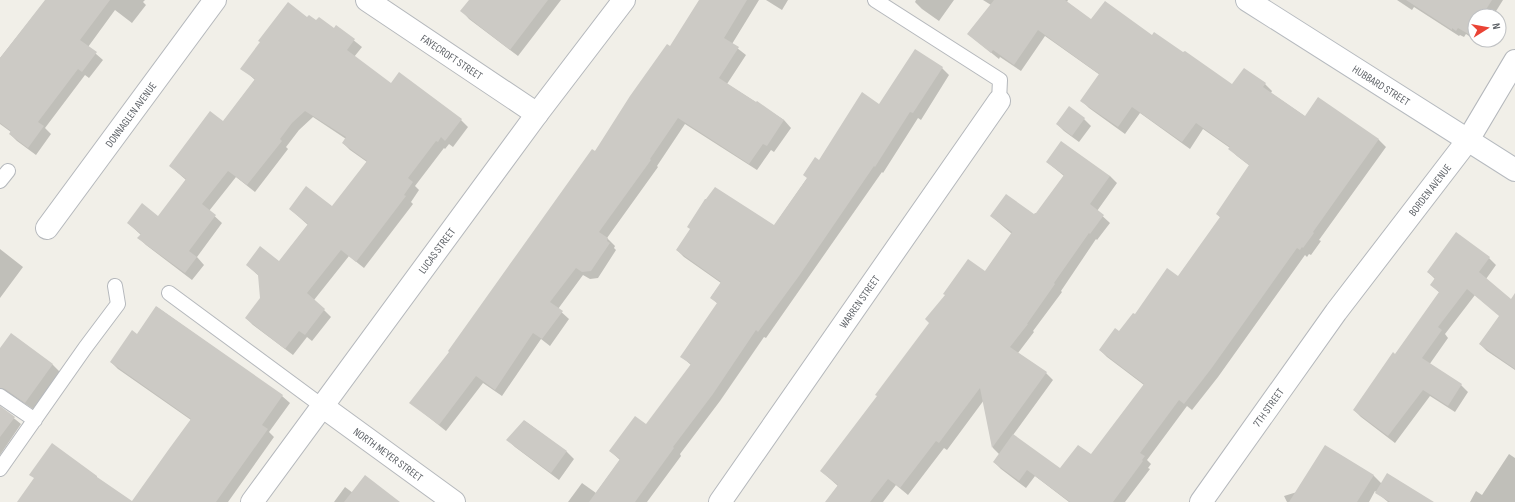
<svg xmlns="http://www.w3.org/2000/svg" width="1515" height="502" viewBox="0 0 1515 502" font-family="'Sofia Sans Condensed',sans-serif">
<rect width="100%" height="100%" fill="#f1efe8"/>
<!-- shadow -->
<path fill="#0003" d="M 46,0 L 145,0 L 143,2 L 146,5 L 132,23 L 115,10 L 88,47 L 103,60 L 89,78 L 85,75 L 45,128 L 51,134 L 36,155 L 17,141 L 10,134 L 11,132 L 0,124 L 0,58 Z
M 471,0 L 561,0 L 518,56 L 469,19 L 462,11 Z
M 701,0 L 759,0 L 732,44 L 746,55 L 727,84 L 784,120 L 791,128 L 774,152 L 771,150 L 757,170 L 685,124 L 657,166 L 658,167 L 607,238 L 615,246 L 614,248 L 616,250 L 598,278 L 590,279 L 583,275 L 558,309 L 569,319 L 550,346 L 541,339 L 502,396 L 483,383 L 446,431 L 411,403 L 450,352 L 670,48 Z
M 766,0 L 788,0 L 782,10 Z
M 916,0 L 954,0 L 939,21 L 922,9 L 915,2 Z
M 983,0 L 1068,0 L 1067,2 L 1092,21 L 1152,36 L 1232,86 L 1265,84 L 1272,91 L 1271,93 L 1306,117 L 1318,98 L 1379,140 L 1386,147 L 1319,240 L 1321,241 L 1311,255 L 1309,254 L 1307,257 L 1305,255 L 1218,377 L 1192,410 L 1187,406 L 1147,460 L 1151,464 L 1148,468 L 1150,469 L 1125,502 L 1069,502 L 1035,476 L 1026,488 L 1001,469 L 994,462 L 1000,455 L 993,448 L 984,400 L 947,450 L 944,448 L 908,495 L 896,485 L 883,502 L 826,502 L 838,486 L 821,471 L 985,272 L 1012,234 L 991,216 L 1035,216 L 1064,176 L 1047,162 L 1110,176 L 1117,183 L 1097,211 L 1110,223 L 1097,240 L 1096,239 L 1061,291 L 1062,292 L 1033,331 L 1034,332 L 1018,353 L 1046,373 L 1053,380 L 1013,435 L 1060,470 L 1091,456 L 1144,385 L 1107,357 L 1100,350 L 1135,316 L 1178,277 L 1221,218 L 1217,214 L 1250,166 L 1237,156 L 1230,149 L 1230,148 L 1203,129 L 1190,149 L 1140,113 L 1125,134 L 1089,108 L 1082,101 L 1100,75 L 1045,36 L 1021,71 L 1000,57 L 999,59 L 968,34 L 991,5 Z
M 1397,0 L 1503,0 L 1493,16 L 1475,16 L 1475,40 L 1466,34 L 1464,37 L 1460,35 L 1459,36 L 1414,7 L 1412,10 Z
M 308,18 L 334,29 L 336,26 L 362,47 L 354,57 L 391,85 L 461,120 L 468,127 L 453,147 L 449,144 L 445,149 L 444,148 L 415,186 L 419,190 L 411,202 L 413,204 L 364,268 L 349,256 L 314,300 L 331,317 L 312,341 L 307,337 L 293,355 L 253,325 L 246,318 L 261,299 L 259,276 L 247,265 L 279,262 L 308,225 L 290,209 L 332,208 L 367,162 L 350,150 L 343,143 L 346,139 L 313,117 L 299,130 L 286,147 L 288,149 L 255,192 L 236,177 L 209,211 L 222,223 L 197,257 L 204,265 L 192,280 L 146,245 L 139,238 L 141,235 L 128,223 L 159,217 L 186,180 L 170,166 L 223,122 L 255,80 L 242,68 Z
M 942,68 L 949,75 L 921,120 L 918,118 L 883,173 L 882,172 L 766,338 L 764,337 L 720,401 L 680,454 L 681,456 L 647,502 L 568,502 L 582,483 L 596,493 L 620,460 L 610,451 L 647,426 L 691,365 L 682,357 L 718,304 L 711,297 L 721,283 L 684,257 L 677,250 L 774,226 L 819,161 L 880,105 Z
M 1084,119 L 1091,126 L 1079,142 L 1064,131 L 1057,124 Z
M 0,249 L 23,267 L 0,298 Z
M 1489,258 L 1496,265 L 1486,279 L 1511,300 L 1515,295 L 1515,370 L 1487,351 L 1480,344 L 1500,316 L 1475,295 L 1445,334 L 1448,338 L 1429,365 L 1461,385 L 1468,392 L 1455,412 L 1430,396 L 1395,443 L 1361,417 L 1354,410 L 1395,355 L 1440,293 L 1431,285 L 1435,279 L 1428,272 Z
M 157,307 L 282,396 L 290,403 L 269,432 L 274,437 L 228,502 L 177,502 L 191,420 L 118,369 L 111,362 L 137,335 Z
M 11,335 L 53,365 L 60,372 L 33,409 L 13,396 L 4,395 L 0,399 L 0,350 Z
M 0,407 L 21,424 L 0,455 Z
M 525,421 L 567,452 L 574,459 L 559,480 L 515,447 L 508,440 Z
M 1325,446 L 1374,476 L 1382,484 L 1432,502 L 1388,502 L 1375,491 L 1369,502 L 1287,502 L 1284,496 L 1297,492 Z
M 1509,454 L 1515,458 L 1515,502 L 1470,502 L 1476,491 L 1482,495 Z
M 345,487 L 353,493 L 399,502 L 334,502 Z"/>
<!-- building -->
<path fill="#cccac5" d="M 45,0 L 110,0 L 80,40 L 97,52 L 82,72 L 78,69 L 38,122 L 44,126 L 28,148 L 9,134 L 11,131 L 0,123 L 0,58 Z
M 469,0 L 548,0 L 510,50 L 460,11 Z
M 699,0 L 747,0 L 724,38 L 739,47 L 719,78 L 756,102 L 757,101 L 784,120 L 767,146 L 763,144 L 749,164 L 678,118 L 650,159 L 651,160 L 599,232 L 608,238 L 607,241 L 610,243 L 591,271 L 582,272 L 576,268 L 550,302 L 563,311 L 542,339 L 533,333 L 495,390 L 476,376 L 439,425 L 409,403 L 449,352 L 448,351 L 592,149 L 595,151 L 630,96 L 667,44 L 670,46 Z
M 994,0 L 1065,0 L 1091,19 L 1105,1 L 1152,35 L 1154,32 L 1183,52 L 1185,51 L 1232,84 L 1244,68 L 1266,83 L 1263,87 L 1305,116 L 1318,97 L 1379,139 L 1313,232 L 1314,233 L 1303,248 L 1302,247 L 1300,250 L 1297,248 L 1211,369 L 1184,404 L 1179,400 L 1140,453 L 1145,456 L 1142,460 L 1143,461 L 1113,502 L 1070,502 L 1027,470 L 1019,481 L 993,462 L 1013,434 L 1060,468 L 1078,445 L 1091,454 L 1144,384 L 1099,350 L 1115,328 L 1119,331 L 1133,313 L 1135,314 L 1167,268 L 1178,276 L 1220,217 L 1216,214 L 1249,165 L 1228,149 L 1230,147 L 1196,123 L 1182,142 L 1132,107 L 1118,127 L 1080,101 L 1099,74 L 1038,30 L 1014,65 L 993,50 L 991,53 L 967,34 Z
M 1406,0 L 1492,0 L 1482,16 L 1475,16 L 1475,26 L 1470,35 L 1458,28 L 1456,31 L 1452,28 L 1452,30 Z
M 288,2 L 307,17 L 309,15 L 316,20 L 319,17 L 334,28 L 336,25 L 355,39 L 347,50 L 391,83 L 399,72 L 462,119 L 445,141 L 441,137 L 438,142 L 436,141 L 408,178 L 413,182 L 404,195 L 406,196 L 356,262 L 341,250 L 307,293 L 325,309 L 305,335 L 299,331 L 285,349 L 245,318 L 260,298 L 258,275 L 246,265 L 260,246 L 279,261 L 308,224 L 289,209 L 306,186 L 332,206 L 367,161 L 342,143 L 346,137 L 305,111 L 292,123 L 280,139 L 282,141 L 247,185 L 228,171 L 202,204 L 216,215 L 189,251 L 197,257 L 185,273 L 137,238 L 141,234 L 127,223 L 142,203 L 158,216 L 186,179 L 169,166 L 210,111 L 223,121 L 255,79 L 240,69 L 260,42 L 258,41 Z
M 915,49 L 943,67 L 913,113 L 910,112 L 875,167 L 874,166 L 799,276 L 758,332 L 756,330 L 713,394 L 673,447 L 674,448 L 635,502 L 589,502 L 620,459 L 609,451 L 635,416 L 646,424 L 691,364 L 680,357 L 717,303 L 710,298 L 721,282 L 676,250 L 690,229 L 687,227 L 705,199 L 706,199 L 715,187 L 774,225 L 807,178 L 803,175 L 815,157 L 819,160 L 862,92 L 879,104 Z
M 1069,106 L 1085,118 L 1072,136 L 1056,124 Z
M 1061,141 L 1110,176 L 1090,204 L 1104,215 L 1090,234 L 1089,233 L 1054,283 L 1055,284 L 1027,324 L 1028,324 L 1010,347 L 1047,372 L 992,448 L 980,388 L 939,443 L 936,441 L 900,488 L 888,479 L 870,502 L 825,502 L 838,485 L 820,471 L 877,396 L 875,395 L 929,323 L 925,319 L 945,295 L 943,294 L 968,259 L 985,271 L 1012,232 L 990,216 L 1006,194 L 1034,214 L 1035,213 L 1036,213 L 1064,175 L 1046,162 Z
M 1456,232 L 1490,257 L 1479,272 L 1511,299 L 1515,293 L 1515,369 L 1479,344 L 1499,316 L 1467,289 L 1438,327 L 1442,330 L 1422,358 L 1462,384 L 1448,406 L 1423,390 L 1388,436 L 1353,410 L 1393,352 L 1395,354 L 1439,292 L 1430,285 L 1435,278 L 1427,272 Z
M 156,306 L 283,395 L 262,425 L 268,429 L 216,502 L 17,502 L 34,478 L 29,475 L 52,443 L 97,476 L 97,477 L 132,501 L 169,449 L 191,419 L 110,362 L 132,330 L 137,334 Z
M 11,333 L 53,364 L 25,403 L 5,389 L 0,388 L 0,348 Z
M 0,406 L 15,417 L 0,437 Z
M 524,420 L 567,451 L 551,473 L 506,440 Z
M 1325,445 L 1374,475 L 1357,502 L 1289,502 Z
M 1387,473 L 1434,502 L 1390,502 L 1375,493 Z
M 365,475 L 400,502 L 344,502 Z"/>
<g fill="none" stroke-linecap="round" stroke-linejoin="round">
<!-- service casing -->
<g stroke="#b5b8bc" stroke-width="16">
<path id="service" d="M 875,0 L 1000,80 L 999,101
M 0,181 L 8,171
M 169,293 L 322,406
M 0,396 L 35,420
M 0,469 L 85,348 L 118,304 L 115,286"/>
</g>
<!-- minor casing -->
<g stroke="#b5b8bc" stroke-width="24">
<g id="minor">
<path id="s1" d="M 367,0 L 537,114"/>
<path id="s2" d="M 47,228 L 215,0"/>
<path id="s3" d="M 322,406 L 454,502"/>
<path id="s4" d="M 252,502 L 537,114 L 624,0"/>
<path id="s5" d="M 720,502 L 999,101"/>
</g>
</g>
<!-- tertiary casing -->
<g stroke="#b5b8bc" stroke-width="24">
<g id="tertiary">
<path id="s6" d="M 1201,502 L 1336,312 L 1468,140 L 1515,61"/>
</g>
</g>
<!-- secondary casing -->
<g stroke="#b6babf" stroke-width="24">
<g id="secondary">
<path id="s7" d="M 1247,0 L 1515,170"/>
</g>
</g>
<!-- service -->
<use href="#service" stroke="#fff" stroke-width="14"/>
<!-- minor -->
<use href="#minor" stroke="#fff" stroke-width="22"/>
<!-- tertiary -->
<use href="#tertiary" stroke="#fff" stroke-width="22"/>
<!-- secondary -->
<use href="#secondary" stroke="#fff" stroke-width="22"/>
</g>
<g text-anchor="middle" stroke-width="4" stroke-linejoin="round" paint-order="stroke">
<!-- street labels -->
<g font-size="11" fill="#5f6368" stroke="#fff">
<text dy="4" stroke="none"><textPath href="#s1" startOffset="102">FAYECROFT STREET</textPath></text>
<text dy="4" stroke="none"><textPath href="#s7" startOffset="159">HUBBARD STREET</textPath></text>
<text dy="4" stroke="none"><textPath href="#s2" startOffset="141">DONNAGLEN AVENUE</textPath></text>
<text dy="4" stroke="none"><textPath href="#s6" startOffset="387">BORDEN AVENUE</textPath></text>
<text dy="4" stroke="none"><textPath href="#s4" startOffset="312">LUCAS STREET</textPath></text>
<text dy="4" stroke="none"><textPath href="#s5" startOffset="244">WARREN STREET</textPath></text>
<text dy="4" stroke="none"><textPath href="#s6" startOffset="116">7TH STREET</textPath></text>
<text dy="4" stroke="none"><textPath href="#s3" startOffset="82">NORTH MEYER STREET</textPath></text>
</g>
</g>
<!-- north arrow -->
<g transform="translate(1487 28) rotate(79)"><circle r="19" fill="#ffffff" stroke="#bfc1c3"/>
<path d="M0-3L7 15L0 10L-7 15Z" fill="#ea4335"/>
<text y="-6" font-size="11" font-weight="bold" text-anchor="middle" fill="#5f6368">N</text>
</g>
</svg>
